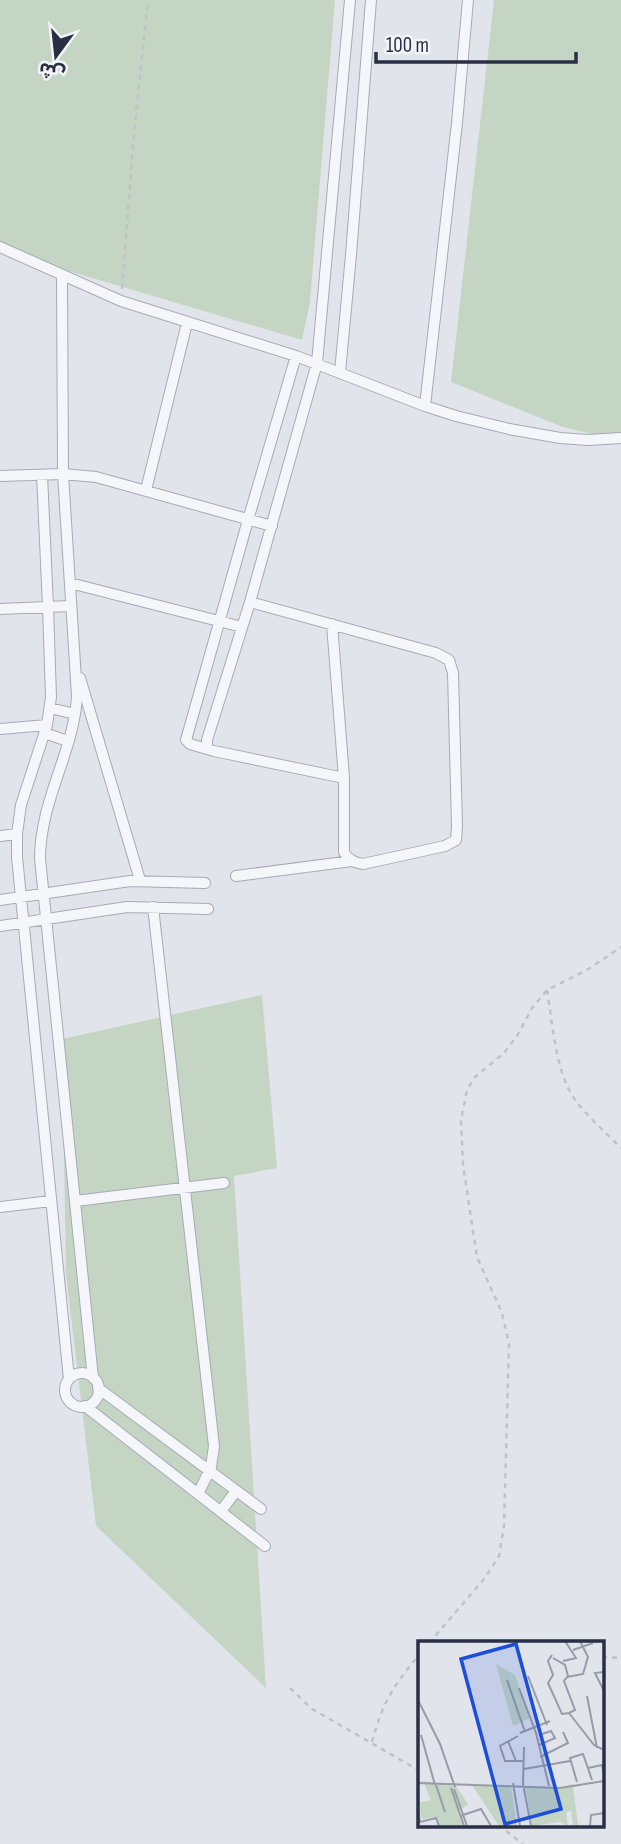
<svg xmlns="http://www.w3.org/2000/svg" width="621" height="1844" viewBox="0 0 621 1844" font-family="'Sofia Sans Condensed','Noto Sans Arabic',sans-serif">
<rect width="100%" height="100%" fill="#e2e4eb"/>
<!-- green -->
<path fill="#c5d5c3" d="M 0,0 L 335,0 L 310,302 L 302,340 L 62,269 L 0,242 Z
M 494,0 L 621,0 L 621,441 L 563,427 L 451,382 Z
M 262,995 L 277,1168 L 234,1176 L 266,1688 L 96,1526 L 66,1274 L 62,1039 Z"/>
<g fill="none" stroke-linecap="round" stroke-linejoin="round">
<!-- minor casing -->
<g stroke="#a7aab6" stroke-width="12">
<path id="minor" d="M 0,247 L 121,301 L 296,356 L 425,406 L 456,416 L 509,429 L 560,438 L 588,440 L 621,438
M 62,276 L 63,474 L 77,696 C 74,752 40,800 40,859 L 93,1378
M 296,356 L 248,520 L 186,740 L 190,744 L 214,751 L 344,778
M 340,372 L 351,255 L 371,0
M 425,406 L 457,123 L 468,0
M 42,475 L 48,607 L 51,697 L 47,725 L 21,805 L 17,834 L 17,857 L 69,1379
M 0,476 L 63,474 L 96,477 L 272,526
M 146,490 L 187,323
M 70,583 L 242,627
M 250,602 L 436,653 L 449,660 L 453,673 L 457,826 L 456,840 L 445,846 L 363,864 C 355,863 348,860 344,852 L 344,778 L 332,624
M 0,609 L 71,606
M 80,678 L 140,880
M 50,708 L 75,714
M 0,729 L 47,725
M 44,733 L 68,741
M 207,748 L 207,740 L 250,602 L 317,363 L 350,0
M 0,836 L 17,834
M 236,876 L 352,861
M 0,900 L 130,881 L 205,883
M 153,907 L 214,1446 L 211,1467 L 198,1494
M 0,926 L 127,907 L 208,909
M 75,1201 L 224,1183
M 0,1207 L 51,1201
M65 1390a17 17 0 1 1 34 0a17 17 0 1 1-34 0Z
M 98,1388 L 261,1509
M 85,1406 L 265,1546
M 221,1511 L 236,1491"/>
</g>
<!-- path -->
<path stroke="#c0c2ca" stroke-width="2.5" stroke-dasharray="5 5" stroke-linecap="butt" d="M 122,289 L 134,133 L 148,0
M 547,990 C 553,1024 555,1073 576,1101 C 587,1116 607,1134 621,1148
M 429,1643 L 485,1578 L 499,1556 L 504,1526 L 509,1344 L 502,1313 L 477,1257 L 463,1165 L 461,1120 L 467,1090 L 475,1077 L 504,1053 L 517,1036 L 532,1008 L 547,990 L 587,970 L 621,947
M 602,1657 L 621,1658
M 290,1688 L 312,1709 L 420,1771
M 372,1742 C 382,1704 394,1684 420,1654
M 498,1825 L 523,1844"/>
<!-- minor -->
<use href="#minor" stroke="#f5f6f9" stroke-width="10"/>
</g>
<!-- overview -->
<g transform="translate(418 1641)">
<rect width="186" height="186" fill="#e2e4eb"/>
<path d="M 78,23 L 97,34 L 112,77 L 95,85 ZM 5,140 L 38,145 L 50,163 L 40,171 L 45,185 L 21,185 L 17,176 L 4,178 L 0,162 L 13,159 ZM 155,143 L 160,185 L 155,185 L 153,170 L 148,171 L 150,185 L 142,181 L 114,185 L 107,145 L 141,147 ZM 54,144 L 93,145 L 99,185 L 81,185 Z" fill="#c5d5c3"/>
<path fill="none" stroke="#989ca8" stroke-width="2" d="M 155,9 L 175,2M 134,14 L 130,20 L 135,34 L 130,42 L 144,73 L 151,72 L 157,69 L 146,40 L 150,35 L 147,24 L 135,17M 145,20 L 158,17 L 147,0M 186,31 L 177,32 L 186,50M 110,35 L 129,84M 149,36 L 165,33 L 170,16 L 162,0M 89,39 L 107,91M 101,47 L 118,92 L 131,145M 169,55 L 179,107M 0,59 L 22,103 L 37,146M 151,72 L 176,104 L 186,109M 102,92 L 132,80M 3,94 L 17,144M 100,95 L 82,105 L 87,120 L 106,120M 90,100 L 98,120M 121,104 L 137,97 L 133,90 L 121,94M 106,106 L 105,143 L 113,185M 122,116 L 150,102 L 145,91M 170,127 L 184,124 L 186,135M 106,128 L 152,120M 159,141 L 152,117 L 165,113 L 174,139M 0,142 L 142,147 L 186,140M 95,142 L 102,185M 18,144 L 27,171M 33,147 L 46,185M 36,148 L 49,185M 0,170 L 2,181 L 18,177 L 21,185M 42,175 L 63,168 L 73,185M 172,185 L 173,174 L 186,172"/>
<path fill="#1d4ed8" fill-opacity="0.15" stroke="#1d4ed8" stroke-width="3.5" d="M 98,3 L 143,168 L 87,183 L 43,18 Z"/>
<rect width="186" height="186" fill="none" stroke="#292f44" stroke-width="3.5"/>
</g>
<!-- north arrow -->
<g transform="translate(56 56) rotate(195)" stroke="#f2f4f8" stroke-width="5" paint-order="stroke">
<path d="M0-5L12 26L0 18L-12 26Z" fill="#292f44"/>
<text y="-10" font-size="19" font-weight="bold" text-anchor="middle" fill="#292f44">ش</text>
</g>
<!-- scale -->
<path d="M376 52v10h200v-10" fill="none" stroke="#292f44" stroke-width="3.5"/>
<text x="386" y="52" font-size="21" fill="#292f44" stroke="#f2f4f8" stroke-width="5" paint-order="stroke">100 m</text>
</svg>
